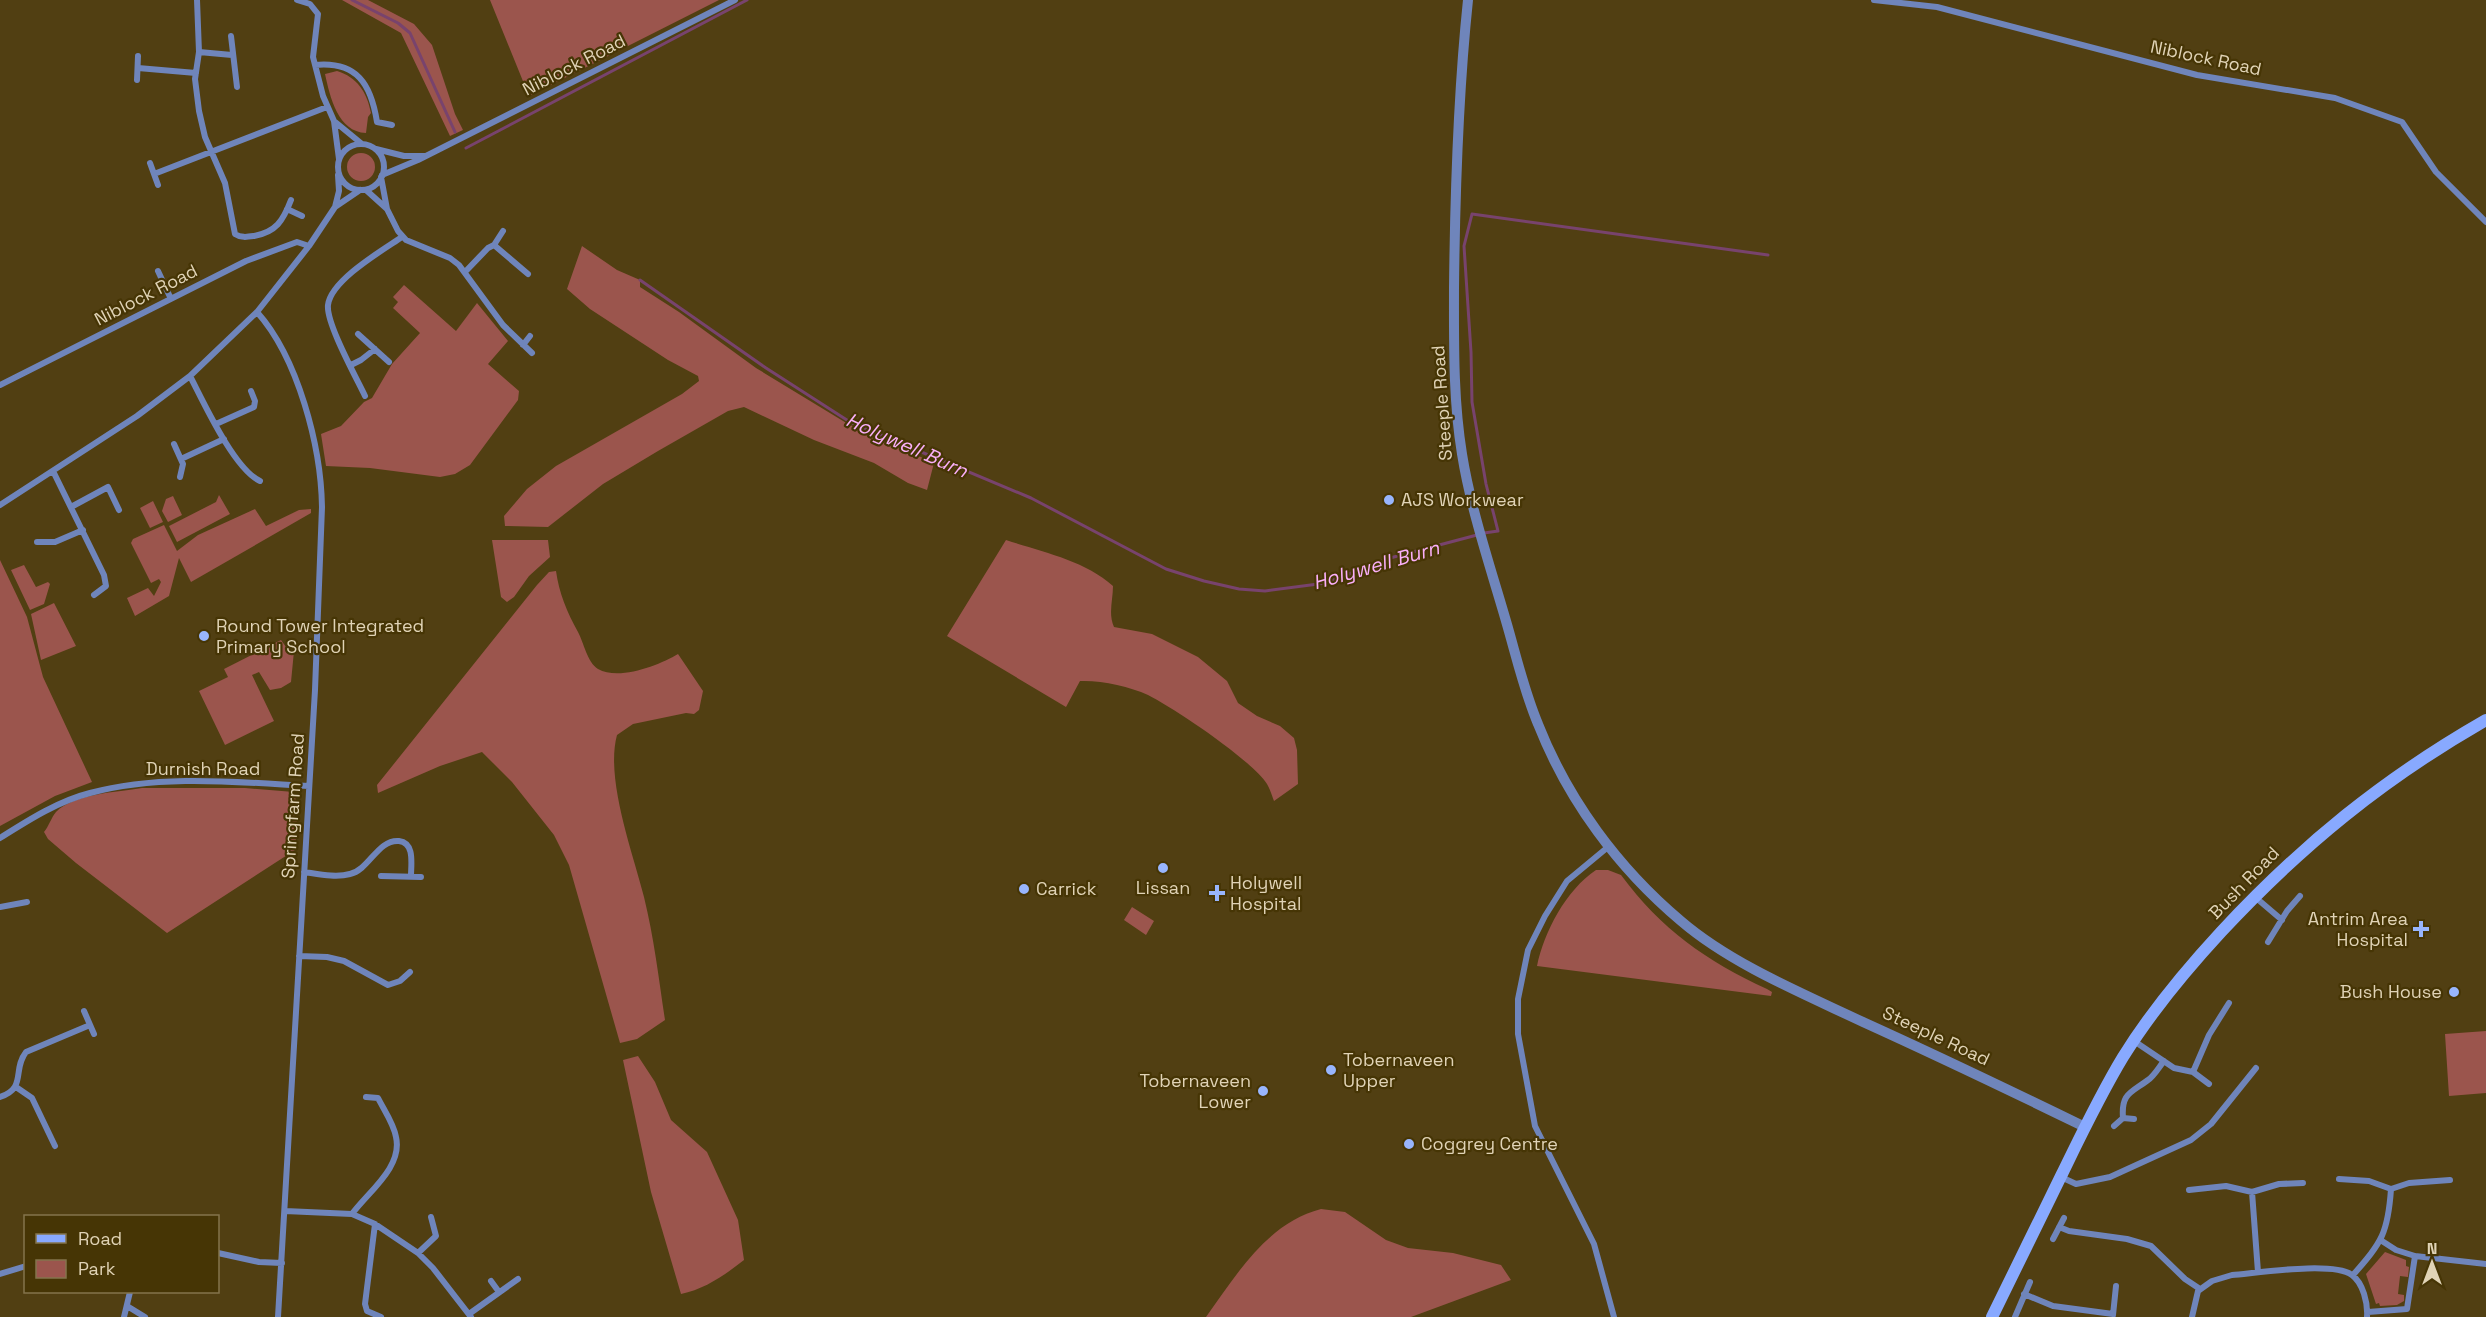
<svg xmlns="http://www.w3.org/2000/svg" width="2486" height="1317" viewBox="0 0 2486 1317" font-family="'Space Grotesk',sans-serif">
<rect width="100%" height="100%" fill="#513f12"/>
<!-- green -->
<path fill="#9b554d" d="M 342,0 L 368,0 L 414,24 L 432,45 L 455,114 L 463,130 L 450,136 L 401,33 Z
M 490,0 L 719,0 L 529,96 Z
M 337,71 C 357,77 367,92 371,113 L 368,117 L 366,133 C 338,132 330,97 325,74 Z
M347 167a14 14 0 1 1 28 0a14 14 0 1 1-28 0Z
M 582,246 L 617,270 L 640,280 L 640,287 L 679,312 L 756,368 L 848,424 L 934,463 L 927,490 L 908,483 L 874,463 L 814,440 L 744,407 L 728,411 L 658,451 L 603,484 L 548,527 L 505,526 L 504,516 L 527,489 L 556,466 L 682,394 L 699,381 L 698,376 L 668,360 L 590,309 L 567,289 Z
M 404,285 L 456,331 L 477,303 L 508,341 L 488,364 L 519,391 L 518,400 L 470,465 L 455,474 L 440,477 L 370,468 L 326,466 L 321,434 L 341,426 L 364,402 L 372,398 L 392,364 L 420,333 L 393,308 L 398,302 L 393,297 Z
M 219,495 L 230,514 L 177,542 L 169,526 L 171,525 L 216,502 Z
M 173,496 L 182,515 L 168,522 L 162,511 L 166,499 Z
M 153,501 L 163,522 L 150,528 L 140,508 Z
M 255,509 L 266,526 L 299,510 L 311,509 L 311,513 L 191,582 L 179,558 L 169,596 L 135,616 L 127,598 L 148,588 L 154,596 L 161,582 L 159,579 L 151,583 L 131,543 L 133,539 L 164,525 L 177,551 L 198,535 Z
M 492,540 L 548,540 L 550,557 L 529,576 L 514,597 L 507,602 L 501,597 Z
M 1006,540 C 1042,552 1084,560 1113,586 C 1113,600 1108,614 1114,627 L 1152,634 L 1198,657 L 1227,681 L 1238,703 L 1257,716 L 1280,726 L 1294,738 L 1297,750 L 1298,784 L 1274,801 C 1272,796 1270,789 1267,784 C 1253,761 1174,708 1148,695 C 1129,686 1100,680 1080,681 L 1066,707 L 947,636 Z
M 0,560 L 27,617 L 43,677 L 92,782 L 55,796 L 0,826 Z
M 24,565 L 36,587 L 48,582 L 50,584 L 44,604 L 30,610 L 11,570 Z
M 556,571 C 559,593 567,612 578,632 C 584,643 587,662 598,669 C 619,681 660,665 678,654 L 703,691 L 699,710 L 694,714 L 686,713 L 633,724 L 617,735 C 605,779 633,853 644,897 C 654,938 659,980 665,1020 L 637,1039 L 620,1043 L 569,865 L 554,835 L 512,782 L 482,752 L 440,766 L 378,793 L 377,785 L 537,585 L 549,572 Z
M 54,603 L 76,646 L 41,660 L 31,614 Z
M 281,640 L 286,647 L 294,651 L 291,682 L 281,688 L 270,690 L 259,672 L 252,675 L 274,721 L 225,745 L 199,691 L 228,677 L 224,669 Z
M 142,788 L 245,788 L 294,792 L 298,808 L 295,850 L 167,933 L 76,863 L 48,839 L 44,832 C 49,826 51,818 56,812 C 73,794 118,792 142,788 Z
M 1596,870 L 1608,870 L 1621,875 C 1661,929 1706,961 1767,989 L 1772,992 L 1771,996 L 1537,966 C 1544,932 1566,890 1596,870 Z
M 1132,907 L 1154,921 L 1146,935 L 1124,920 Z
M 2486,1031 L 2486,1093 L 2449,1096 L 2445,1034 Z
M 638,1056 L 655,1082 L 671,1120 L 707,1152 L 738,1220 L 744,1260 C 725,1275 705,1289 681,1294 L 651,1192 L 623,1060 Z
M 1321,1209 L 1345,1212 L 1386,1240 L 1408,1248 L 1453,1253 L 1501,1265 L 1511,1280 L 1411,1317 L 1206,1317 C 1237,1274 1267,1223 1321,1209 Z
M 2385,1252 L 2406,1260 L 2406,1266 L 2409,1267 L 2408,1277 L 2400,1276 L 2398,1294 L 2404,1295 L 2404,1301 L 2397,1305 L 2380,1306 L 2379,1303 L 2376,1304 L 2366,1274 Z"/>
<g fill="none" stroke-linecap="round" stroke-linejoin="round">
<!-- stream -->
<path stroke="#78436d" stroke-width="3" d="M 352,0 L 398,23 L 410,33 L 455,132
M 466,148 L 747,0
M 640,280 L 766,368 L 850,422 L 1031,498 L 1166,569 L 1204,581 L 1239,589 L 1265,591 L 1326,583 L 1390,558 L 1477,535
M 1484,533 L 1498,531 L 1486,484 L 1472,402 L 1471,352 L 1464,246 L 1472,214 L 1768,255"/>
<!-- minor -->
<path stroke="#6f85bb" stroke-width="6" d="M 197,0 L 199,52 L 195,79 L 199,111 L 205,137 L 225,183 L 235,234 C 241,238 247,237 254,236 C 276,232 283,221 291,200
M 297,0 L 310,4 L 318,14 L 313,57 L 323,96 L 334,121 L 362,144
M 1874,0 L 1937,7 L 2197,75 L 2335,98 L 2402,122 L 2436,172 L 2486,222
M 231,36 L 237,87
M 199,52 L 232,55
M 315,65 C 357,61 371,84 377,122 L 392,125
M 138,68 L 196,73
M 137,80 L 138,56
M 334,121 L 339,159
M338 167a23 23 0 1 1 46 0a23 23 0 1 1-46 0Z
M 376,149 L 404,156 L 425,156
M 150,163 L 158,185
M 154,174 L 327,107
M 382,175 L 418,160 L 735,0
M 381,177 L 387,209
M 366,190 L 387,209 L 398,231 L 406,240 L 450,258 L 459,265 L 503,325 L 532,353
M 335,207 L 339,191 L 338,175
M 287,209 L 302,216
M 494,245 L 503,231
M 158,271 L 171,299
M 465,272 L 488,248 L 494,245 L 528,274
M 257,312 C 298,358 321,446 322,507 L 315,690 L 278,1317
M 358,334 L 389,362
M 523,345 L 530,336
M 351,365 L 361,360 L 375,349
M 190,376 C 204,403 234,469 260,481
M 0,385 L 246,261 L 297,242 L 309,246
M 365,396 C 356,377 326,323 328,305 C 331,280 383,250 402,237
M 216,424 L 254,407 L 255,401 L 251,391
M 174,444 L 183,464 L 180,477
M 181,459 L 224,439
M 53,471 L 104,575 L 106,586 L 94,595
M 0,505 L 137,416 L 190,376 L 257,312 L 309,246 L 335,207 L 360,190
M 71,507 L 108,487 L 119,510
M 37,542 L 55,542 L 83,530
M 0,838 C 27,821 58,801 90,793 C 160,774 237,782 309,786
M 1608,847 L 1567,881 L 1545,916 L 1528,950 L 1518,999 L 1518,1034 L 1535,1126 L 1594,1244 L 1614,1317
M 304,872 C 318,874 336,878 350,874 C 369,870 378,839 399,841 C 415,843 411,864 411,876
M 381,876 L 421,877
M 2255,897 L 2282,920
M 0,907 L 27,902
M 2268,942 L 2287,911 L 2300,896
M 299,956 L 327,957 L 344,961 L 388,985 L 400,981 L 410,972
M 84,1011 L 94,1034
M 2134,1041 L 2174,1068 L 2193,1072 L 2209,1084
M 2193,1072 L 2209,1035 L 2229,1003
M 16,1087 L 32,1098 L 55,1146
M 0,1097 C 27,1088 12,1070 26,1052 L 90,1025
M 2123,1118 C 2121,1093 2131,1093 2148,1080 C 2154,1076 2159,1067 2164,1061
M 2114,1126 L 2123,1118 L 2134,1119
M 2061,1177 L 2076,1184 L 2110,1177 L 2191,1140 L 2211,1124 L 2256,1068
M 2339,1179 L 2369,1181 L 2391,1189 L 2409,1183 L 2450,1180
M 2189,1190 L 2226,1186 L 2252,1192 L 2279,1184 L 2303,1183
M 2252,1192 L 2258,1272
M 285,1211 L 352,1214 L 375,1224 L 418,1253 L 433,1268 L 471,1317
M 352,1214 C 368,1192 403,1167 396,1137 C 394,1124 384,1110 378,1098 L 366,1097
M 375,1224 L 365,1304 L 367,1311 L 381,1317
M 2059,1227 L 2069,1231 L 2127,1239 L 2151,1246 L 2185,1279 L 2200,1289
M 2053,1239 L 2064,1218
M 2382,1241 L 2396,1250 L 2415,1256 L 2486,1264
M 218,1253 L 259,1262 L 282,1263
M 418,1253 L 436,1236 L 431,1217
M 0,1274 L 26,1266
M 2353,1275 C 2382,1242 2388,1233 2391,1189
M 491,1281 L 499,1292
M 2024,1294 L 2053,1306 L 2113,1314
M 127,1306 L 145,1317
M 2368,1312 L 2407,1309 L 2415,1256
M 469,1314 L 518,1279
M 2113,1315 L 2116,1286
M 124,1317 L 130,1292
M 2015,1317 L 2030,1282
M 2192,1317 L 2198,1291 L 2212,1281 L 2232,1275 C 2257,1273 2333,1261 2352,1275 C 2363,1283 2368,1303 2367,1317"/>
<!-- tertiary -->
<path stroke="#6f85bb" stroke-width="10" d="M 1468,0 C 1458,95 1455,192 1454,288 C 1454,343 1453,399 1462,454 C 1471,510 1490,566 1506,621 C 1516,655 1524,691 1538,724 C 1568,800 1618,868 1681,921 C 1731,964 1804,994 1863,1022 C 1938,1056 2011,1091 2085,1127"/>
<!-- secondary -->
<path stroke="#88a9ff" stroke-width="12" d="M 1992,1317 C 2015,1269 2039,1222 2062,1174 C 2081,1135 2100,1095 2123,1057 C 2151,1012 2185,971 2221,932 C 2302,845 2383,779 2486,720"/>
</g>
<!-- markers -->
<g fill="#98b5fd" stroke="#463505" stroke-width="2">
<circle cx="1389" cy="500" r="6"/>
<circle cx="204" cy="636" r="6"/>
<circle cx="1163" cy="868" r="6"/>
<circle cx="1024" cy="889" r="6"/>
<path d="M1214 884h6v6h6v6h-6v6h-6v-6h-6v-6h6z"/>
<path d="M2418 920h6v6h6v6h-6v6h-6v-6h-6v-6h6z"/>
<circle cx="2454" cy="992" r="6"/>
<circle cx="1331" cy="1070" r="6"/>
<circle cx="1263" cy="1091" r="6"/>
<circle cx="1409" cy="1144" r="6"/>
</g>
<g text-anchor="middle" stroke-width="4.5" stroke-linejoin="round" paint-order="stroke">
<!-- street labels -->
<g font-size="18" fill="#e0d3b6" stroke="#463505">
<text transform="translate(2206 58) rotate(12)" y="6">Niblock Road</text>
<text transform="translate(574 65) rotate(-27)" y="6">Niblock Road</text>
<text transform="translate(146 295) rotate(-27)" y="6">Niblock Road</text>
<text transform="translate(1442 403) rotate(-94)" y="6">Steeple Road</text>
<text x="203" y="775">Durnish Road</text>
<text transform="translate(293 806) rotate(-86)" y="6">Springfarm Road</text>
<text transform="translate(2244 883) rotate(-46)" y="6">Bush Road</text>
<text transform="translate(1936 1036) rotate(25)" y="6">Steeple Road</text>
</g>
<!-- poi labels -->
<g font-size="18" fill="#e0d3b6" stroke="#463505" text-anchor="start">
<text x="1401" y="506">AJS Workwear</text>
<text x="216" y="632">Round Tower Integrated<tspan x="216" dy="21">Primary School</tspan></text>
<text x="1230" y="889">Holywell<tspan x="1230" dy="21">Hospital</tspan></text>
<text x="1163" y="894" text-anchor="middle">Lissan</text>
<text x="1036" y="895">Carrick</text>
<text x="2408" y="925" text-anchor="end">Antrim Area<tspan x="2408" dy="21">Hospital</tspan></text>
<text x="2442" y="998" text-anchor="end">Bush House</text>
<text x="1343" y="1066">Tobernaveen<tspan x="1343" dy="21">Upper</tspan></text>
<text x="1251" y="1087" text-anchor="end">Tobernaveen<tspan x="1251" dy="21">Lower</tspan></text>
<text x="1421" y="1150">Coggrey Centre</text>
</g>
<!-- water labels -->
<g font-size="20" font-style="italic" fill="#faaff9" stroke="#463505">
<text transform="translate(907 445) rotate(24)" y="7">Holywell Burn</text>
<text transform="translate(1376 565) rotate(-16)" y="7">Holywell Burn</text>
</g>
</g>
<!-- legend -->
<rect x="24" y="1215" width="195" height="78" fill="#463505" stroke="#84744c" stroke-width="1.5"/>
<rect x="36" y="1234" width="30" height="9" fill="#88a9ff" stroke="#84744c" stroke-width="1.5"/>
<text x="78" y="1245" font-size="18" fill="#e0d3b6">Road</text>
<rect x="36" y="1260" width="30" height="18" fill="#9b554d" stroke="#84744c" stroke-width="1.5"/>
<text x="78" y="1275" font-size="18" fill="#e0d3b6">Park</text>
<!-- north arrow -->
<g transform="translate(2432 1263)" stroke="#463505" stroke-width="4.5" paint-order="stroke">
<path d="M0-4.5L10 22L0 15L-10 22Z" fill="#e0d3b6"/>
<text y="-9" font-size="16" font-weight="bold" text-anchor="middle" fill="#e0d3b6">N</text>
</g>
</svg>
